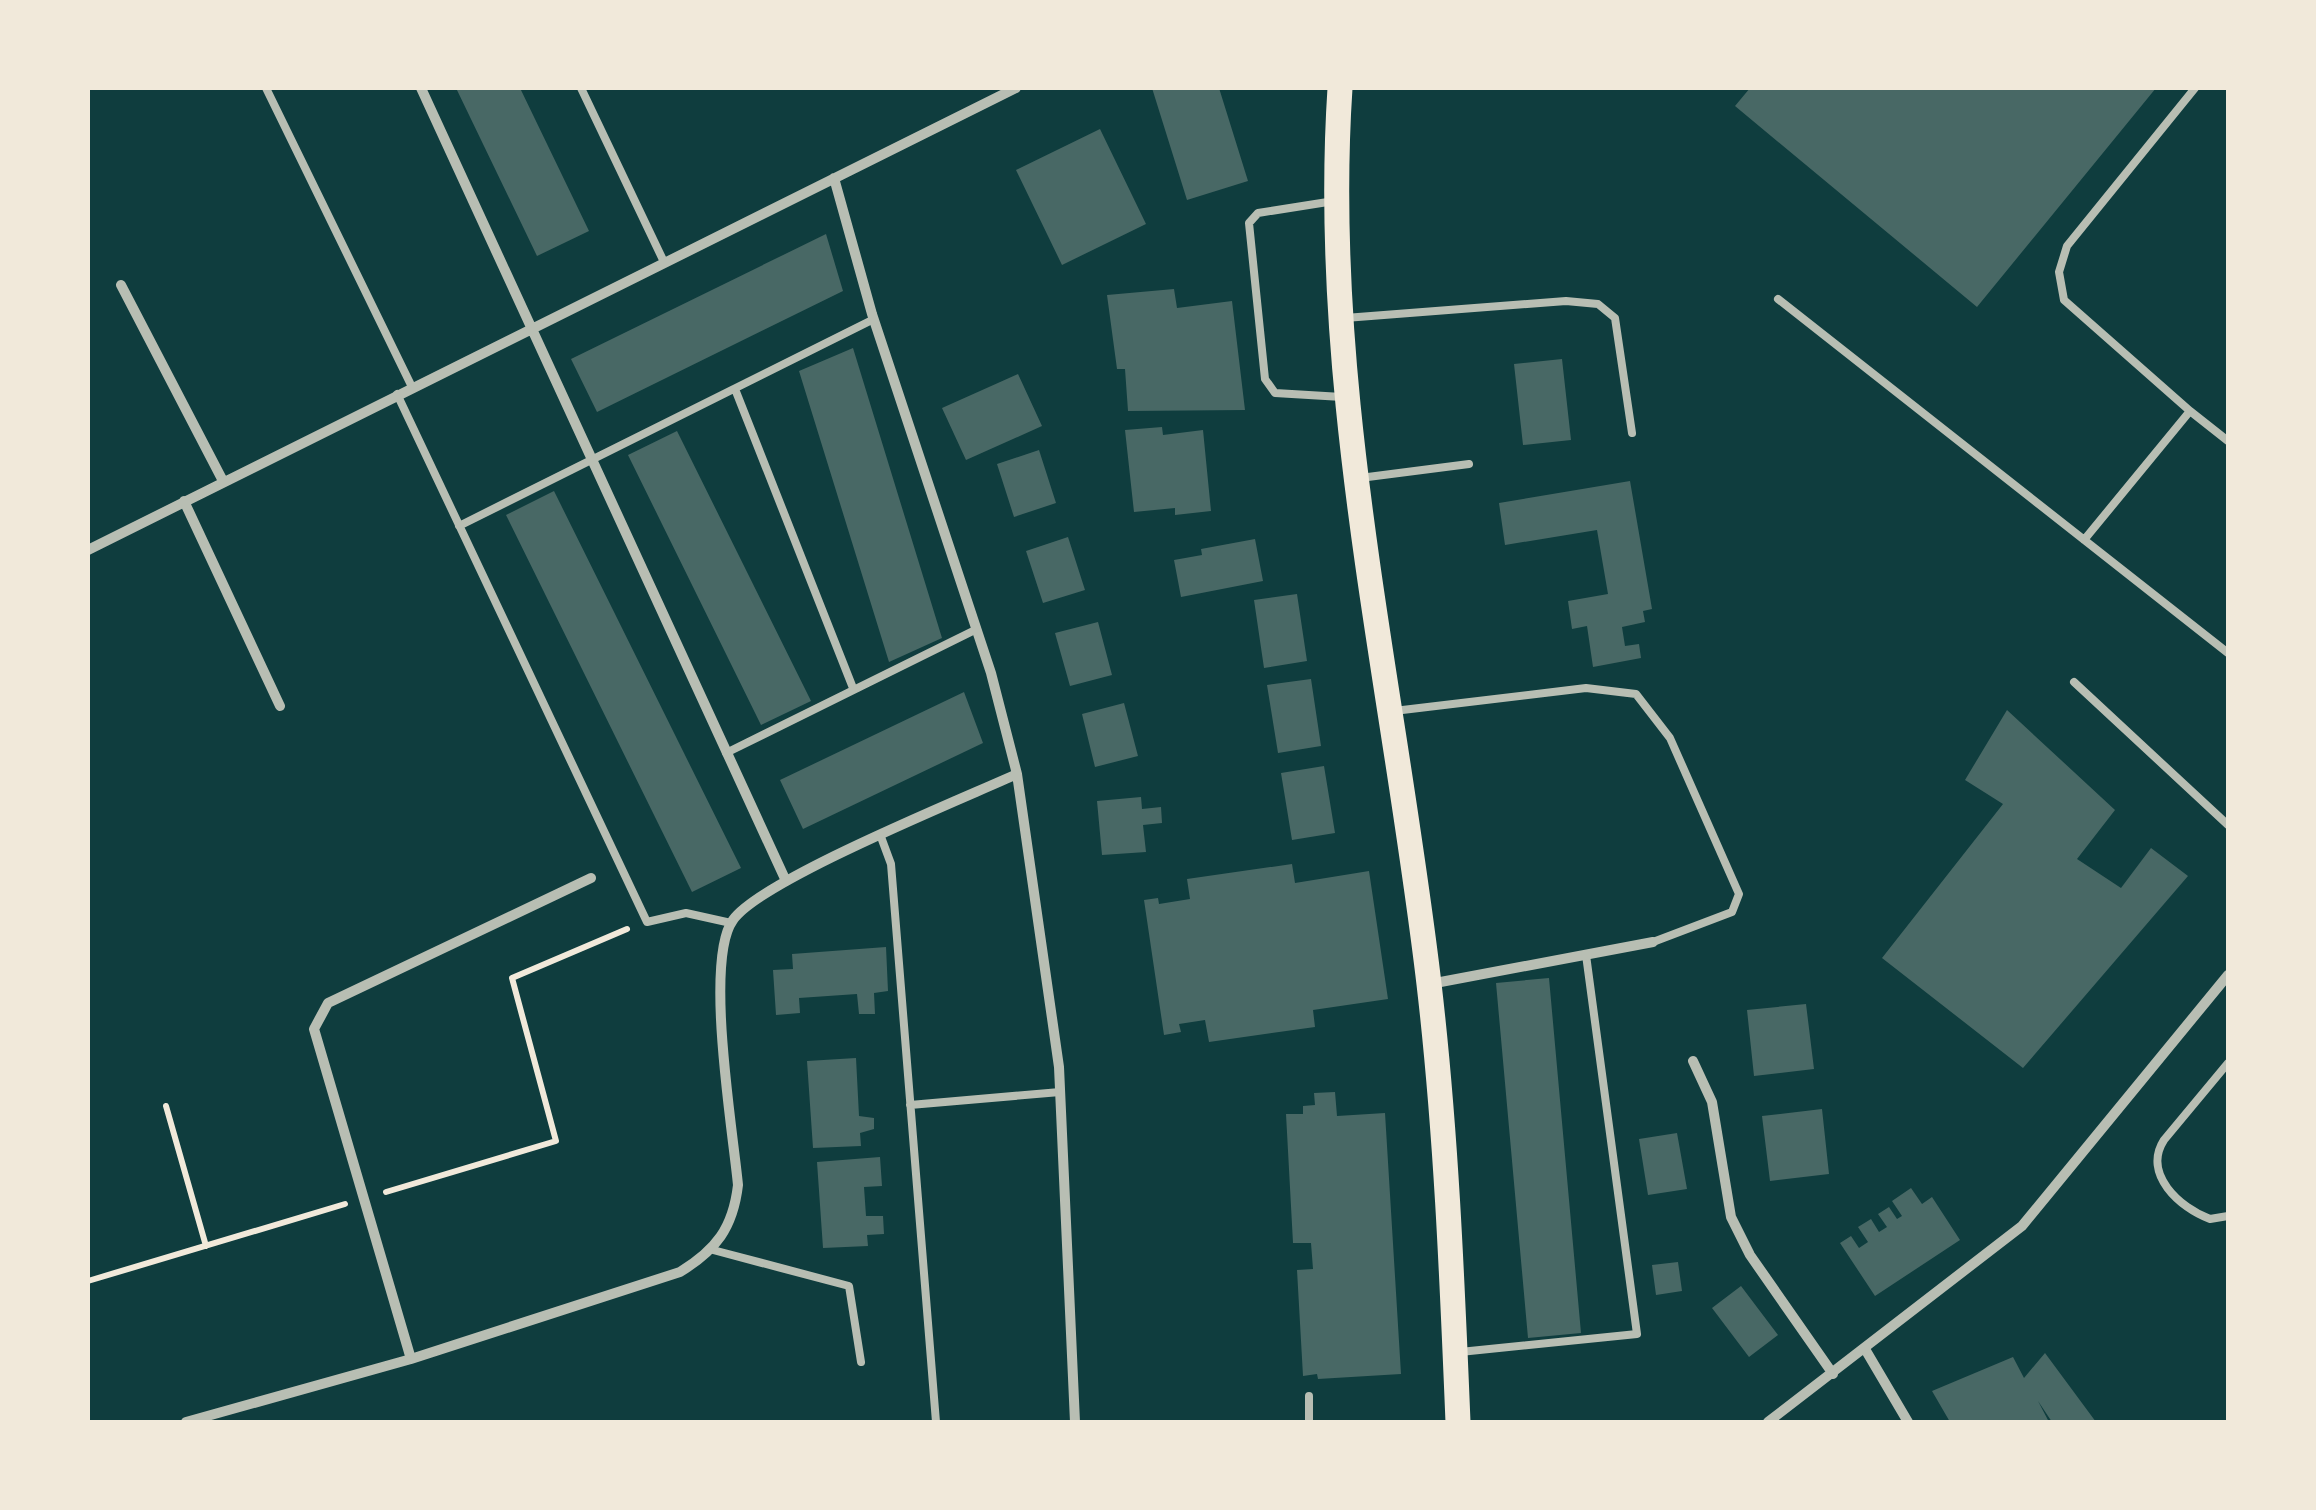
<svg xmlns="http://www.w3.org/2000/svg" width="2316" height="1510" viewBox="0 0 2316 1510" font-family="Cabin,sans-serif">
<rect width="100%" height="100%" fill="#0f3d3e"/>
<!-- building -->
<path fill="#486865" d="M 456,88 L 520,88 L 589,231 L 537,256 Z
M 1152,88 L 1219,88 L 1248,181 L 1187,200 Z
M 1750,88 L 2156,88 L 1977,307 L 1735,106 Z
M 1100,129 L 1146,224 L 1062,265 L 1016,170 Z
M 826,234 L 843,291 L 597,412 L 571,359 Z
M 1174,289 L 1177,308 L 1232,301 L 1245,410 L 1128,411 L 1125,369 L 1117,369 L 1107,295 Z
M 853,348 L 942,638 L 889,662 L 799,371 Z
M 1562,359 L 1571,440 L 1523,445 L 1514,364 Z
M 1018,374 L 1042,426 L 966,460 L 942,408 Z
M 1162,427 L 1163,435 L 1203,430 L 1211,511 L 1175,515 L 1175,508 L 1134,512 L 1125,430 Z
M 677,431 L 811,701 L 761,725 L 628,455 Z
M 1039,450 L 1056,503 L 1014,517 L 997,464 Z
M 1630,481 L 1652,609 L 1643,611 L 1645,622 L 1622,627 L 1625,646 L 1639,644 L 1641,658 L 1593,667 L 1587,626 L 1572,629 L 1568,601 L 1608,594 L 1597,530 L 1505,545 L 1499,503 Z
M 554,491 L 741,868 L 692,892 L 506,515 Z
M 1068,537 L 1085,590 L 1043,603 L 1026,551 Z
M 1255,539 L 1263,581 L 1181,597 L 1174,560 L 1202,555 L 1201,549 Z
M 1297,594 L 1307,661 L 1264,668 L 1254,600 Z
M 1098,622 L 1112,675 L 1070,686 L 1055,633 Z
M 1311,679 L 1321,746 L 1278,753 L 1267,685 Z
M 964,692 L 983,743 L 803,829 L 780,780 Z
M 1124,703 L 1138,756 L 1095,767 L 1082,714 Z
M 2007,710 L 2115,810 L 2077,859 L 2121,888 L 2151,848 L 2188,876 L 2023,1068 L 1882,958 L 2003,804 L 1965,780 Z
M 1324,766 L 1335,833 L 1292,840 L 1281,773 Z
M 1141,797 L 1142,809 L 1161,807 L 1162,823 L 1143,825 L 1146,852 L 1102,855 L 1097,801 Z
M 1292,864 L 1295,883 L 1369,871 L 1388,999 L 1313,1010 L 1315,1027 L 1209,1042 L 1205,1020 L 1179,1024 L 1181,1032 L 1164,1035 L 1144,900 L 1158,898 L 1159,904 L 1190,899 L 1187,879 Z
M 886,947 L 888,991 L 874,993 L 875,1014 L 859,1014 L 857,994 L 799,998 L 800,1013 L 776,1015 L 773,970 L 793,969 L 792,954 Z
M 1549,978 L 1581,1333 L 1528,1338 L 1496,983 Z
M 1806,1004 L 1814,1069 L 1754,1076 L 1747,1010 Z
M 856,1058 L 859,1116 L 874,1118 L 874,1129 L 860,1133 L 861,1146 L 813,1148 L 807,1061 Z
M 1335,1092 L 1337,1116 L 1385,1113 L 1401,1374 L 1318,1379 L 1317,1374 L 1303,1376 L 1297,1270 L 1313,1269 L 1311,1243 L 1293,1243 L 1286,1114 L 1303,1114 L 1303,1106 L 1315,1105 L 1314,1093 Z
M 1822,1109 L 1829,1174 L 1770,1181 L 1762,1116 Z
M 1677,1133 L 1687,1189 L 1648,1195 L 1639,1139 Z
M 880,1157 L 882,1186 L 864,1187 L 866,1216 L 883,1216 L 884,1234 L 867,1235 L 868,1246 L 823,1248 L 817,1162 Z
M 1911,1188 L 1922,1204 L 1932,1197 L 1960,1240 L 1875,1296 L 1840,1243 L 1851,1236 L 1859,1248 L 1868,1242 L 1858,1227 L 1871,1219 L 1879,1232 L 1887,1227 L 1878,1214 L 1889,1207 L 1897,1219 L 1902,1216 L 1892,1201 Z
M 1678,1262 L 1682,1291 L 1656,1295 L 1652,1265 Z
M 1741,1286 L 1778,1335 L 1749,1357 L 1712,1308 Z
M 2045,1353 L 2096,1422 L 2052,1422 L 2038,1401 L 2049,1422 L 1950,1422 L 1932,1391 L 2013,1357 L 2024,1378 Z"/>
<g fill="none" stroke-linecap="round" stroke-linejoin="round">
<!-- path -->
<path stroke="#f1e9da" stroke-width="6" d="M 166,1106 L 206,1246
M 386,1192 L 556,1141 L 512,978 L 627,929
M 88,1281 L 345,1204"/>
<!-- service -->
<path stroke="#b8beb3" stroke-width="8" d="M 266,88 L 412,387
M 581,88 L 664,262
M 1334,201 L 1258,213 L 1249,223 L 1265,379 L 1275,393 L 1342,397
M 1778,299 L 2228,653
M 1345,318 L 1566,301 L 1598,304 L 1615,318 L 1632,433
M 735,389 L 853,688
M 397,394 L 647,922 L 686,913 L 731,923
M 2190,411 L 2228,441
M 1360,478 L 1469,464
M 459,526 L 874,319
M 2084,540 L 2190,411 L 2064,300 L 2059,272 L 2067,246 L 2195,88
M 2074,682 L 2228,825
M 1394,711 L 1586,688 L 1636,694 L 1670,738 L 1739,894 L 1732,912 L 1653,942
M 726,753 L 977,629
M 881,837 L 891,864 L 936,1422
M 2228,1063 L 2164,1140 C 2142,1174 2180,1208 2210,1219 L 2228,1216
M 910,1105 L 1060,1092
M 713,1250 L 849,1286 L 861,1362
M 1460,1352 L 1637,1334 L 1586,955
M 1309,1396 L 1309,1422"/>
<!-- minor -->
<path stroke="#b8beb3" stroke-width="10" d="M 421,88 L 786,881
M 834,178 L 872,314 L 991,673 L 1017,774 L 1059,1067 L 1075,1422
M 121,285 L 223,481
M 184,501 L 280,706
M 88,550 L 1016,88
M 1430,984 L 1653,942
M 1693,1061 L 1712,1102 L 1731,1217 L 1750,1255 L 1833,1374
M 1865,1349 L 1908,1422
M 411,1359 L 314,1029 L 328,1003 L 591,878
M 186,1422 L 411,1359 L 680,1272 C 716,1250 733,1228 738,1185 C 733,1131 704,960 733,920 C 761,880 962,799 1017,774
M 1768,1422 L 2022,1226 L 2228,975"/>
<!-- primary -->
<path stroke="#f1e9da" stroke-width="25" d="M 1340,88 C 1320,389 1394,686 1429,984 C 1446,1129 1452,1276 1458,1422"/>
</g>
<!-- border -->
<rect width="2316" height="1510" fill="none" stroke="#f1e9da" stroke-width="180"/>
</svg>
